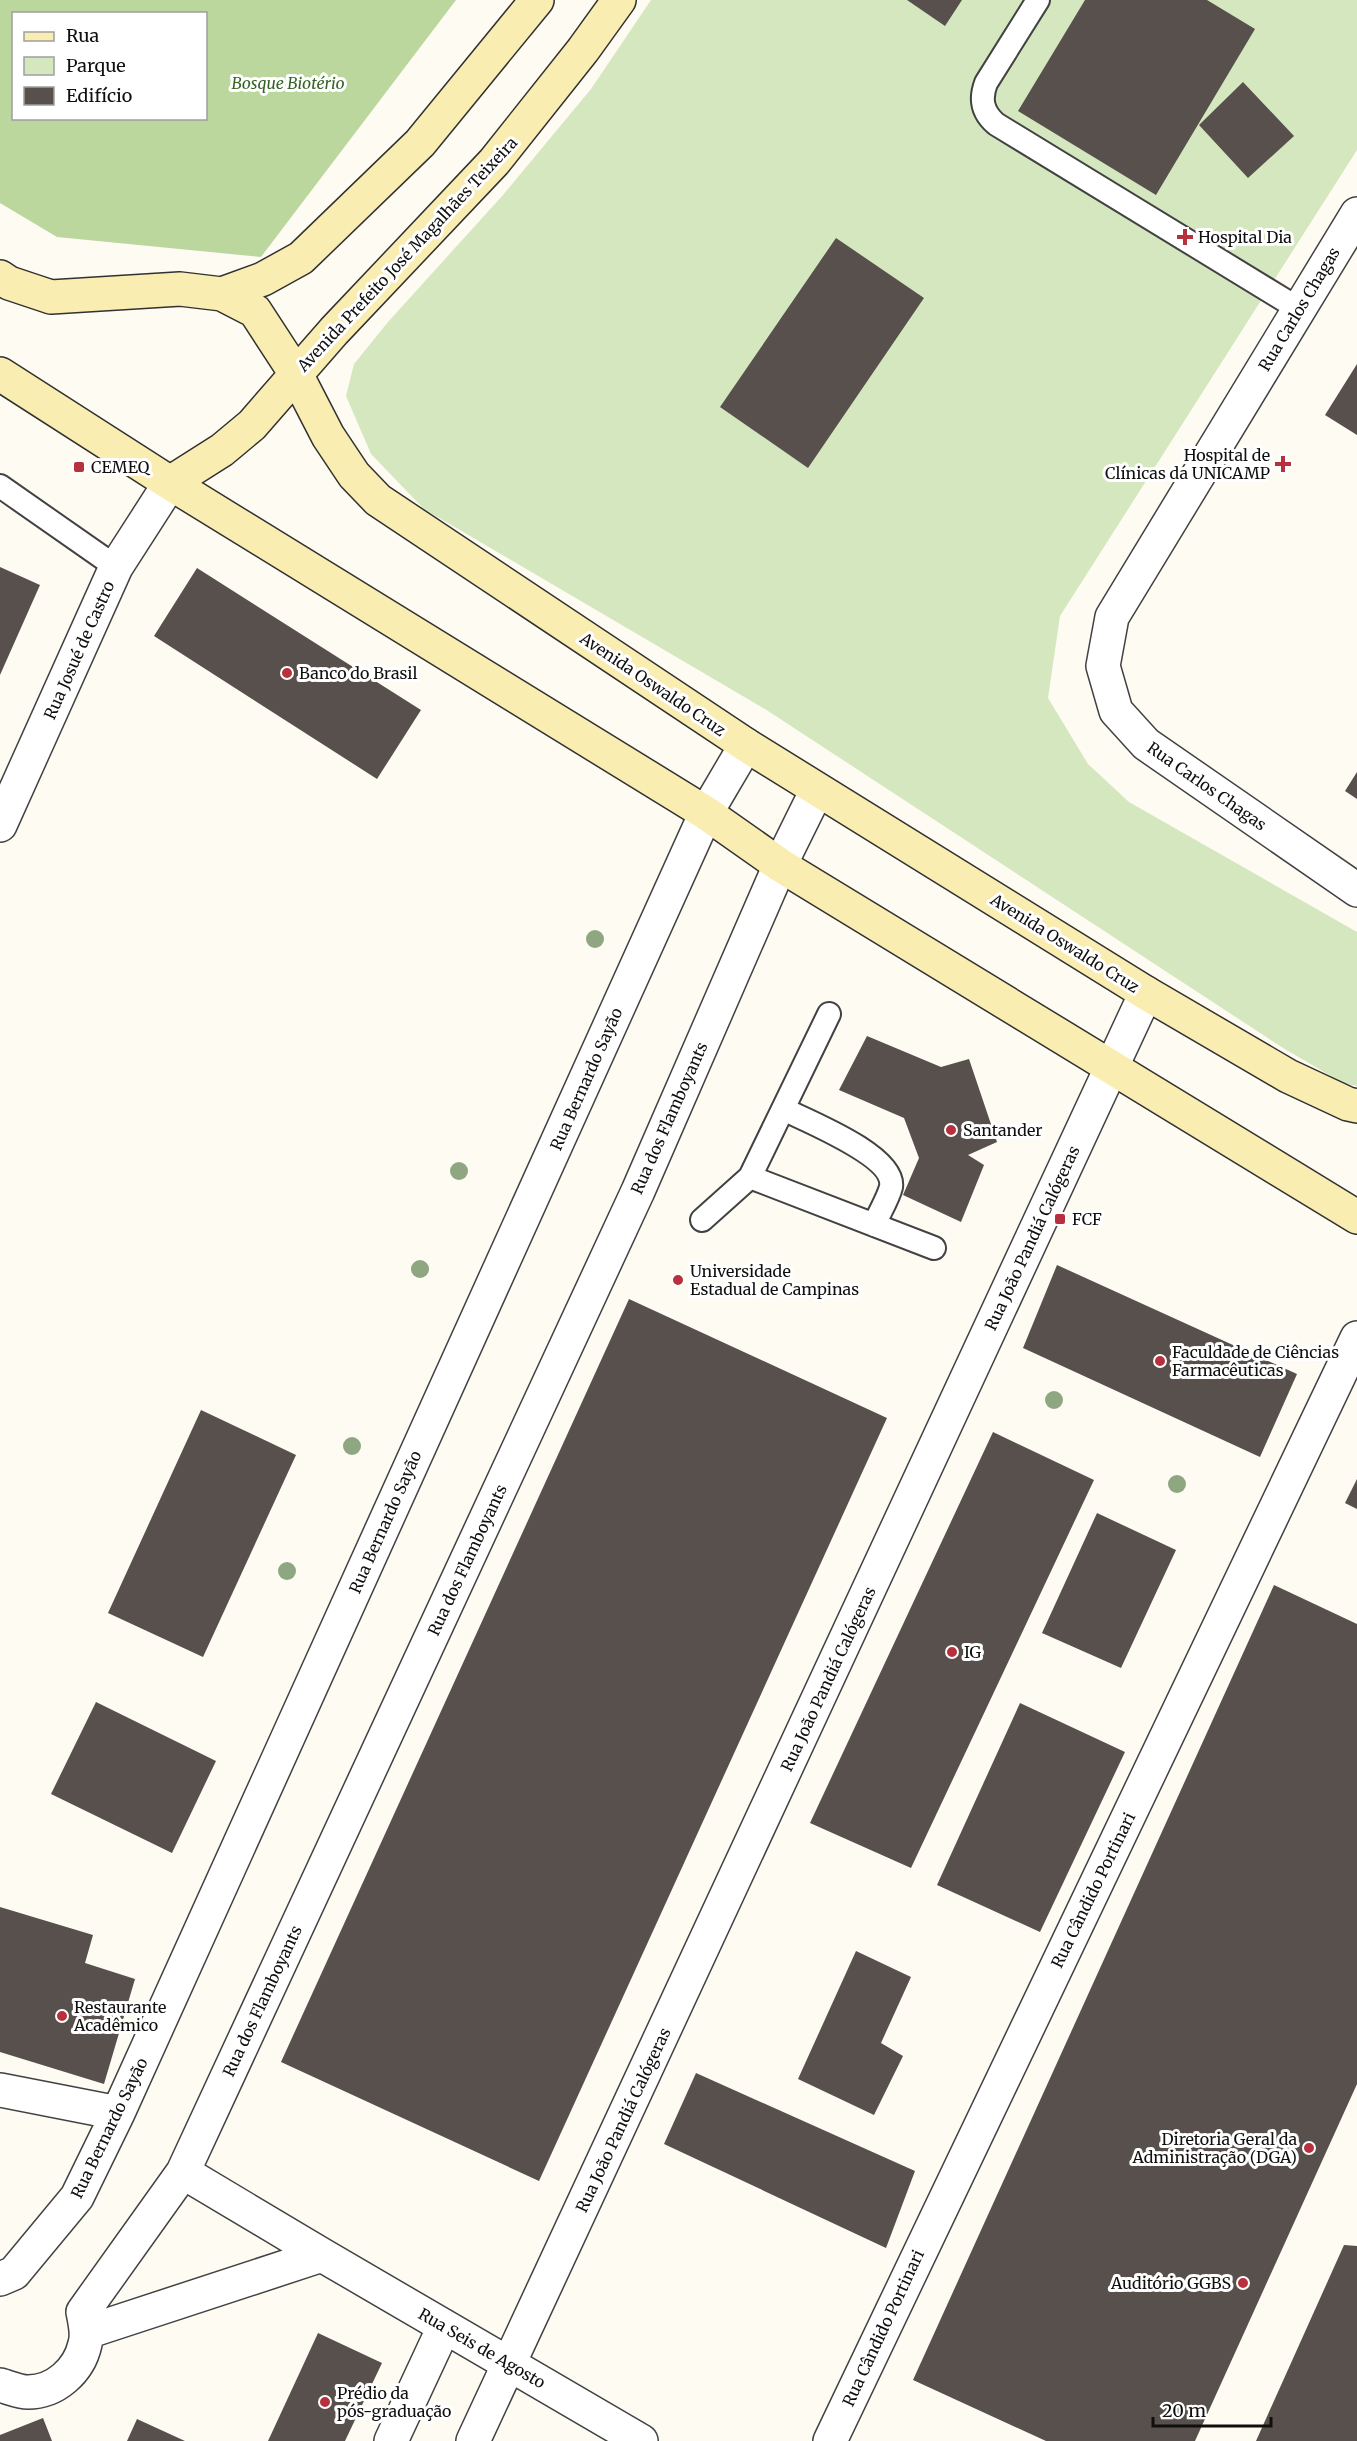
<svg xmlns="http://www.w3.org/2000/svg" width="1357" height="2441" viewBox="0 0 1357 2441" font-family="Merriweather,serif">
<rect width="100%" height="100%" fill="#fefbf3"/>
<!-- green -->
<path fill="#d5e7be" d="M 651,0 L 1357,0 L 1357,150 L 1060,616 L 1048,698 L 1088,764 L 1129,802 L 1357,932 L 1357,1086 L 1343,1083 L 1283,1048 L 765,709 L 424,509 L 371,454 L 346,396 L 354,364 L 388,322 L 503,195 L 591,89 Z"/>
<!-- forest -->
<path fill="#bbd79e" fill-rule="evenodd" d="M 0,0 L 456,0 L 261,257 L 57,237 L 0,203 ZM 14,14 L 206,14 L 206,118 L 14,118 Z"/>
<!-- building -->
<path fill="#57504c" d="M 907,0 L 962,0 L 945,26 Z
M 1085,0 L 1207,0 L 1255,29 L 1156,195 L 1018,111 Z
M 1243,82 L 1294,136 L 1248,178 L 1199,125 Z
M 836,238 L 924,298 L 808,468 L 720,407 Z
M 1357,364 L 1357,435 L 1325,415 Z
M 0,567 L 40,585 L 0,675 Z
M 197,568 L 421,710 L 377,779 L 154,636 Z
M 1357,772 L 1357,799 L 1345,791 Z
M 867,1036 L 941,1067 L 969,1059 L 997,1142 L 968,1155 L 984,1165 L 961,1222 L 903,1195 L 919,1158 L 904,1118 L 839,1090 Z
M 1057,1265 L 1297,1374 L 1260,1457 L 1023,1348 Z
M 629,1299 L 887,1418 L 539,2181 L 281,2062 Z
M 201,1410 L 296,1455 L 203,1657 L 108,1613 Z
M 993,1432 L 1094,1480 L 911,1868 L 810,1823 Z
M 1357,1479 L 1357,1509 L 1345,1503 Z
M 1097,1513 L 1176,1550 L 1121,1668 L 1042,1633 Z
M 1274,1585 L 1357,1624 L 1357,2084 L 1195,2441 L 1046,2441 L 913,2380 Z
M 96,1702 L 216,1761 L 172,1853 L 51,1794 Z
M 1020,1703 L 1125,1752 L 1040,1932 L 937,1885 Z
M 0,1907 L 93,1935 L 85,1963 L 135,1979 L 104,2084 L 0,2052 Z
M 856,1951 L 911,1977 L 881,2043 L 903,2056 L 874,2115 L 798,2079 Z
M 696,2073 L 915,2171 L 886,2248 L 664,2144 Z
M 1344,2245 L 1357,2246 L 1357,2441 L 1256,2441 Z
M 318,2333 L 382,2363 L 345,2441 L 268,2441 Z
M 43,2418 L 52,2441 L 0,2441 L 0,2435 Z
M 137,2419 L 185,2441 L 127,2441 Z"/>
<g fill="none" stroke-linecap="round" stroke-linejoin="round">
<!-- lane casing -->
<g stroke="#424242" stroke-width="26">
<path id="lane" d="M 1038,0 L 986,83 C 980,99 982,112 996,124 L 1299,309
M 0,486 L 116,567
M 783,1109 C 807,1121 896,1156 891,1187 C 888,1199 879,1213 874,1225
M 750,1177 L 829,1014
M 702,1220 L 750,1177 L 934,1248"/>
</g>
<!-- street casing -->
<g stroke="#424242" stroke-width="36">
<path id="street" d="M 1357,214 L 1112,617 L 1103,666 L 1116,711 L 1146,744 L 1357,890
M 0,825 L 116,567 L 170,483
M 0,2090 L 118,2113
M 183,2172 L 322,2255 L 641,2441
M 0,2279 L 14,2273 L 77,2197 L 118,2113 L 706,813 L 746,745
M 87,2332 L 322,2255
M 0,2385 C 8,2387 19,2392 28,2392 C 55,2392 79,2371 85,2344 C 88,2334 85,2322 83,2312 L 183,2172 L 638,1191 L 780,865 L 817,790
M 391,2441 L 444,2327
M 473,2441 L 1146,993
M 830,2441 L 1357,1338"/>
</g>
<!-- secondary casing -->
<g stroke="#313131" stroke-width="36">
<path id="secondary" d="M 0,277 L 9,283 L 51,297 L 180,289 L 222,294 L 255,311 L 296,374 L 328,436 L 354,475 L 378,500 L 746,745 L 1146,993 L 1288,1076 L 1348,1104 L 1357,1106
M 222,294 L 263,279 L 301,258 L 420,143 L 537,0
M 0,374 L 170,483 L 706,813 L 780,865 L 1357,1217
M 170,483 L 222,450 L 252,425 L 334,331 L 494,162 L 583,50 L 619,0"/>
</g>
<!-- lane -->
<use href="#lane" stroke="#fff" stroke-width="22"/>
<!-- street -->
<use href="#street" stroke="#fff" stroke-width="33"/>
<!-- secondary -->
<use href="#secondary" stroke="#f9edb2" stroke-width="33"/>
</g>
<!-- trees -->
<g fill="#8fa781">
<circle cx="595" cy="939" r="9"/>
<circle cx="459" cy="1171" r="9"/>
<circle cx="420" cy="1269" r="9"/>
<circle cx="1054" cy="1400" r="9"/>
<circle cx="352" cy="1446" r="9"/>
<circle cx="1177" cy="1484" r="9"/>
<circle cx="287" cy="1571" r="9"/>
</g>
<!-- markers -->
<g fill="#b7303e" stroke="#fff" stroke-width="2">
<path d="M1182 228h6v6h6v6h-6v6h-6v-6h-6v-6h6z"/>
<path d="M1280 455h6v6h6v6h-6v6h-6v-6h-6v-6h6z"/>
<rect x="73" y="461" width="12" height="12" rx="3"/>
<circle cx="287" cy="673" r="6"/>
<circle cx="951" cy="1130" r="6"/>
<rect x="1054" y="1213" width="12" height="12" rx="3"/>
<circle cx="678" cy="1280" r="6"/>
<circle cx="1160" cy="1361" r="6"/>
<circle cx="952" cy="1652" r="6"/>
<circle cx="62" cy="2016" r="6"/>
<circle cx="1309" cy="2148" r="6"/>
<circle cx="1243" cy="2283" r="6"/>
<circle cx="325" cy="2402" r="6"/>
</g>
<g text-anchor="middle" stroke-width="6" stroke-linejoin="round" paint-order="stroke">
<!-- park labels -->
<g font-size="16" font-style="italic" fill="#346323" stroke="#fff">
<text x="288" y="89">Bosque Biotério</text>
</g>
<!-- poi labels -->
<g font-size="16" fill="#0f0f0f" stroke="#fff" text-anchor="start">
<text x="1198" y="243">Hospital Dia</text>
<text x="1270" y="461" text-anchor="end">Hospital de<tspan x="1270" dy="18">Clínicas da UNICAMP</tspan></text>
<text x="91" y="473">CEMEQ</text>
<text x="299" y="679">Banco do Brasil</text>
<text x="963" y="1136">Santander</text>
<text x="1072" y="1225">FCF</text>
<text x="690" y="1277">Universidade<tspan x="690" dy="18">Estadual de Campinas</tspan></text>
<text x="1172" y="1358">Faculdade de Ciências<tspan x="1172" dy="18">Farmacêuticas</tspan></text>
<text x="964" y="1658">IG</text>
<text x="74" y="2013">Restaurante<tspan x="74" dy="18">Acadêmico</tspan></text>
<text x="1297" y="2145" text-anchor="end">Diretoria Geral da<tspan x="1297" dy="18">Administração (DGA)</tspan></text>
<text x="1231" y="2289" text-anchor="end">Auditório GGBS</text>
<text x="337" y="2399">Prédio da<tspan x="337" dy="18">pós-graduação</tspan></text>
</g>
<!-- street labels -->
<g font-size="16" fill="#0f0f0f" stroke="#fff">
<text transform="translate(407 254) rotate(-47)" y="6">Avenida Prefeito José Magalhães Teixeira</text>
<text transform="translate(1299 309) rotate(-59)" y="6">Rua Carlos Chagas</text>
<text transform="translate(79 650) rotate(-66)" y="6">Rua Josué de Castro</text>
<text transform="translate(653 684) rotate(34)" y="6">Avenida Oswaldo Cruz</text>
<text transform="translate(1207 786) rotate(35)" y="6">Rua Carlos Chagas</text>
<text transform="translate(1065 943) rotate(32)" y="6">Avenida Oswaldo Cruz</text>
<text transform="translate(586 1079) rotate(-66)" y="6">Rua Bernardo Sayão</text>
<text transform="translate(669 1118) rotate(-66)" y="6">Rua dos Flamboyants</text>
<text transform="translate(1032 1238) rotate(-65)" y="6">Rua João Pandiá Calógeras</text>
<text transform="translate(385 1522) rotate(-66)" y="6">Rua Bernardo Sayão</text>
<text transform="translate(467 1560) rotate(-65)" y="6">Rua dos Flamboyants</text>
<text transform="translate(828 1679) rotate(-65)" y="6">Rua João Pandiá Calógeras</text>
<text transform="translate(1093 1890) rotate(-64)" y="6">Rua Cândido Portinari</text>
<text transform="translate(262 2001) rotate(-65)" y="6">Rua dos Flamboyants</text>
<text transform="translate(623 2120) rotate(-65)" y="6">Rua João Pandiá Calógeras</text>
<text transform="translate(109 2128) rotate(-64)" y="6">Rua Bernardo Sayão</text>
<text transform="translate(883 2328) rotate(-65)" y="6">Rua Cândido Portinari</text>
<text transform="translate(482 2348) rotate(30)" y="6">Rua Seis de Agosto</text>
</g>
</g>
<!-- legend -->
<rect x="12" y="12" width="195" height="108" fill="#ffffff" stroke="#9f9f9f" stroke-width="1.5"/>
<rect x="24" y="32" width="30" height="9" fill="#f9edb2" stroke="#9f9f9f" stroke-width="1.5"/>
<text x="66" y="42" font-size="18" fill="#0f0f0f">Rua</text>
<rect x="24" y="57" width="30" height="18" fill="#d5e7be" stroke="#9f9f9f" stroke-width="1.5"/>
<text x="66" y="72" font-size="18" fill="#0f0f0f">Parque</text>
<rect x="24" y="87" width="30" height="18" fill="#57504c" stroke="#9f9f9f" stroke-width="1.5"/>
<text x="66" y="102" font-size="18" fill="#0f0f0f">Edifício</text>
<!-- scale -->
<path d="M1153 2417v9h118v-9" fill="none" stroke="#0f0f0f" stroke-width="3"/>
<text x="1162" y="2417" font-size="18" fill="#0f0f0f" stroke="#ffffff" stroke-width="4.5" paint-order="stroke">20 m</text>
</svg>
